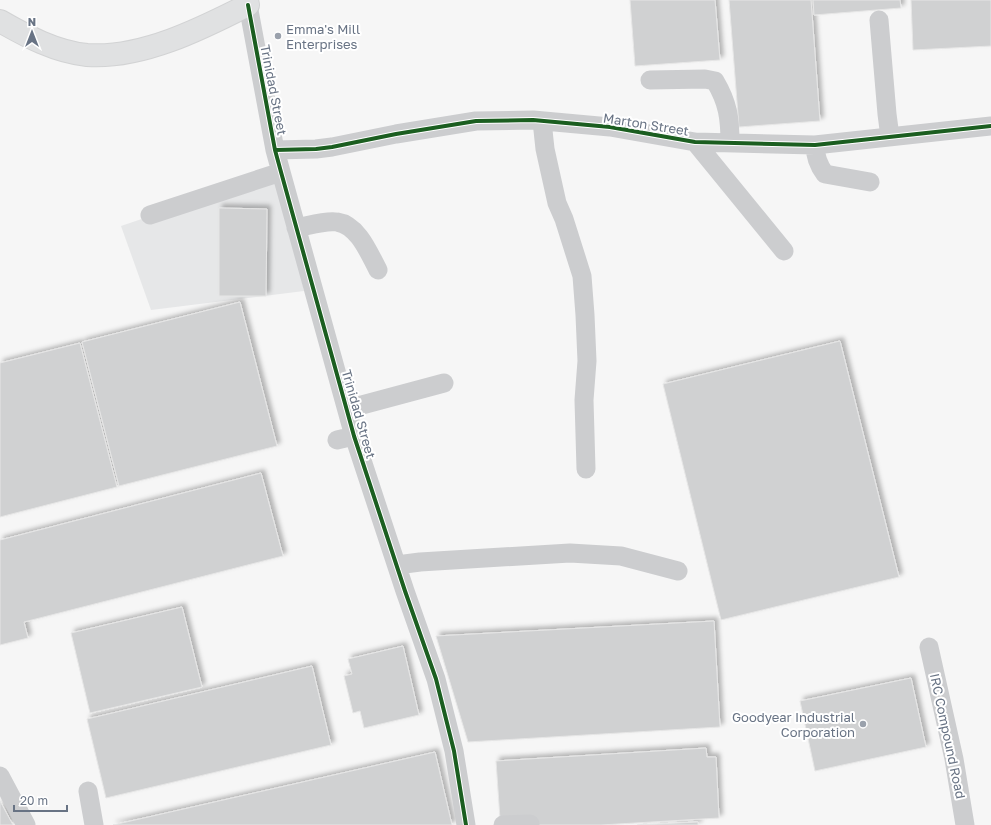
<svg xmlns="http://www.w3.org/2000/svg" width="991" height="825" viewBox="0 0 991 825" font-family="'Golos Text',sans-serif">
<defs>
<filter id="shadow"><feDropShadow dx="3.5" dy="-3.5" stdDeviation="2" flood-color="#0004"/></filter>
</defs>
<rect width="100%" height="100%" fill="#f6f6f6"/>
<!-- built -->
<path fill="#e6e7e8" d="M 277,173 L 304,291 L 151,310 L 121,226 Z"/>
<!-- building -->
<path fill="#d0d1d2" stroke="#e6e6e6" filter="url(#shadow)" d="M 630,0 L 715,0 L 720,60 L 635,66 Z
M 729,0 L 811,0 L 820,121 L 739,127 Z
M 813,0 L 900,0 L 901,8 L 814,15 Z
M 911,0 L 991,0 L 991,46 L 913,50 Z
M 219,208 L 267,209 L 266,296 L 219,296 Z
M 240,302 L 277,446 L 119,486 L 82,342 Z
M 840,341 L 899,577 L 721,620 L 663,384 Z
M 80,343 L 117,487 L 0,517 L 0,363 Z
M 261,473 L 283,556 L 24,622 L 28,638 L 0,645 L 0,540 Z
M 182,607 L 202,687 L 90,713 L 71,633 Z
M 714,621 L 720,727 L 468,742 L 436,636 Z
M 403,646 L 419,715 L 364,728 L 360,711 L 353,713 L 344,676 L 352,674 L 348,659 Z
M 312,666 L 331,745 L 106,798 L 87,719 Z
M 911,678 L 926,747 L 815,771 L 800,701 Z
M 706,748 L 707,757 L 716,757 L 719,818 L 601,825 L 534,825 L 500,819 L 496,761 Z
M 435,752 L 452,825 L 113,825 Z
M 0,801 L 13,825 L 0,825 Z
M 698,822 L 698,825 L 637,825 Z"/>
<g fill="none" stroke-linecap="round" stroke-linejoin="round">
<!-- major casing -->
<g stroke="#d2d3d4" stroke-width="24">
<path id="major" d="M 0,21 C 26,36 56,52 87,55 C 141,59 201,29 248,5 L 247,0"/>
</g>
<!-- minor -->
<path stroke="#cccdcf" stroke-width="19" d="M 248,5 L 275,150 L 281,172 L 354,436 L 405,591 L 436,679 L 454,751 L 466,825
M 879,20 L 887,114 L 890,137
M 650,80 L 705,79 L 715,81 C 728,103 730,118 730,143
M 542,121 L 545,149 L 557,203 L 564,219 L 582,276 L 585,315 L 587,361 L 584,400 L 586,469
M 695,142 L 784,251
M 815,145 C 815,155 819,166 825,174 L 870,182
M 275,150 L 316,149 L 332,147 L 396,134 L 476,121 L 533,120 L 610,127 L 695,142 L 815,145 L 991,126
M 150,215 L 281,172
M 296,228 C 308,226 325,220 337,222 C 358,225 369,253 378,270
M 347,409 L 444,383
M 337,440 L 354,436
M 397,565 L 420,562 L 570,553 L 621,556 L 678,571
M 929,647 L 954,759 L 965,825
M 0,776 L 26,825
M 88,791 L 94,825
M 503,825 L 530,824"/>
<!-- major -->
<use href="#major" stroke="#e0e1e2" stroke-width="22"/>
<!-- cycleway casing -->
<g stroke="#fff" stroke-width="6">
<path id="cycleway" d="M 248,5 L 275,150 L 281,172 L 354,436 L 405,591 L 436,679 L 454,751 L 466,825
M 275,150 L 316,149 L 332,147 L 396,134 L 476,121 L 533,120 L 610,127 L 695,142 L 815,145 L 991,126"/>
</g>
<!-- cycleway -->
<use href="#cycleway" stroke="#1b5e20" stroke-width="4"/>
</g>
<!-- markers -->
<g fill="#9aa1ac" stroke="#fff" stroke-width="1.5">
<circle cx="278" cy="36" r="4"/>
<circle cx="863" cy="724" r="4"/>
</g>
<g text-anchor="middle" stroke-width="4" stroke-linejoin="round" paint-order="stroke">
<!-- poi labels -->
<g font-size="13" fill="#687384" stroke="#fff" text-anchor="start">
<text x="286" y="34">Emma's Mill<tspan x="286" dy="15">Enterprises</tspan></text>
<text x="855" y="722" text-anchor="end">Goodyear Industrial<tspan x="855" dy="15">Corporation</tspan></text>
</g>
<!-- street labels -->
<g font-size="13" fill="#687384" stroke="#fff">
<text transform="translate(274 90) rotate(79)" y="5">Trinidad Street</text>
<text transform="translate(646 124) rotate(9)" y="5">Marton Street</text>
<text transform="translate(359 414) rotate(74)" y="5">Trinidad Street</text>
<text transform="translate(948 736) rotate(78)" y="5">IRC Compound Road</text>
</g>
</g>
<!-- north arrow -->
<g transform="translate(32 32)" stroke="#ffffff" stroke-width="3" paint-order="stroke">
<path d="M0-3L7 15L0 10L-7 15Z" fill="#687384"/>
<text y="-6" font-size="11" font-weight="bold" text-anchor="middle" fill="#687384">N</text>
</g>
<!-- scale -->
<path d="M14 805v6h53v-6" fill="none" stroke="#687384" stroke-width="2"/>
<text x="20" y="805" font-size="12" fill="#687384" stroke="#ffffff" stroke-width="3" paint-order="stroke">20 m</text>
</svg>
